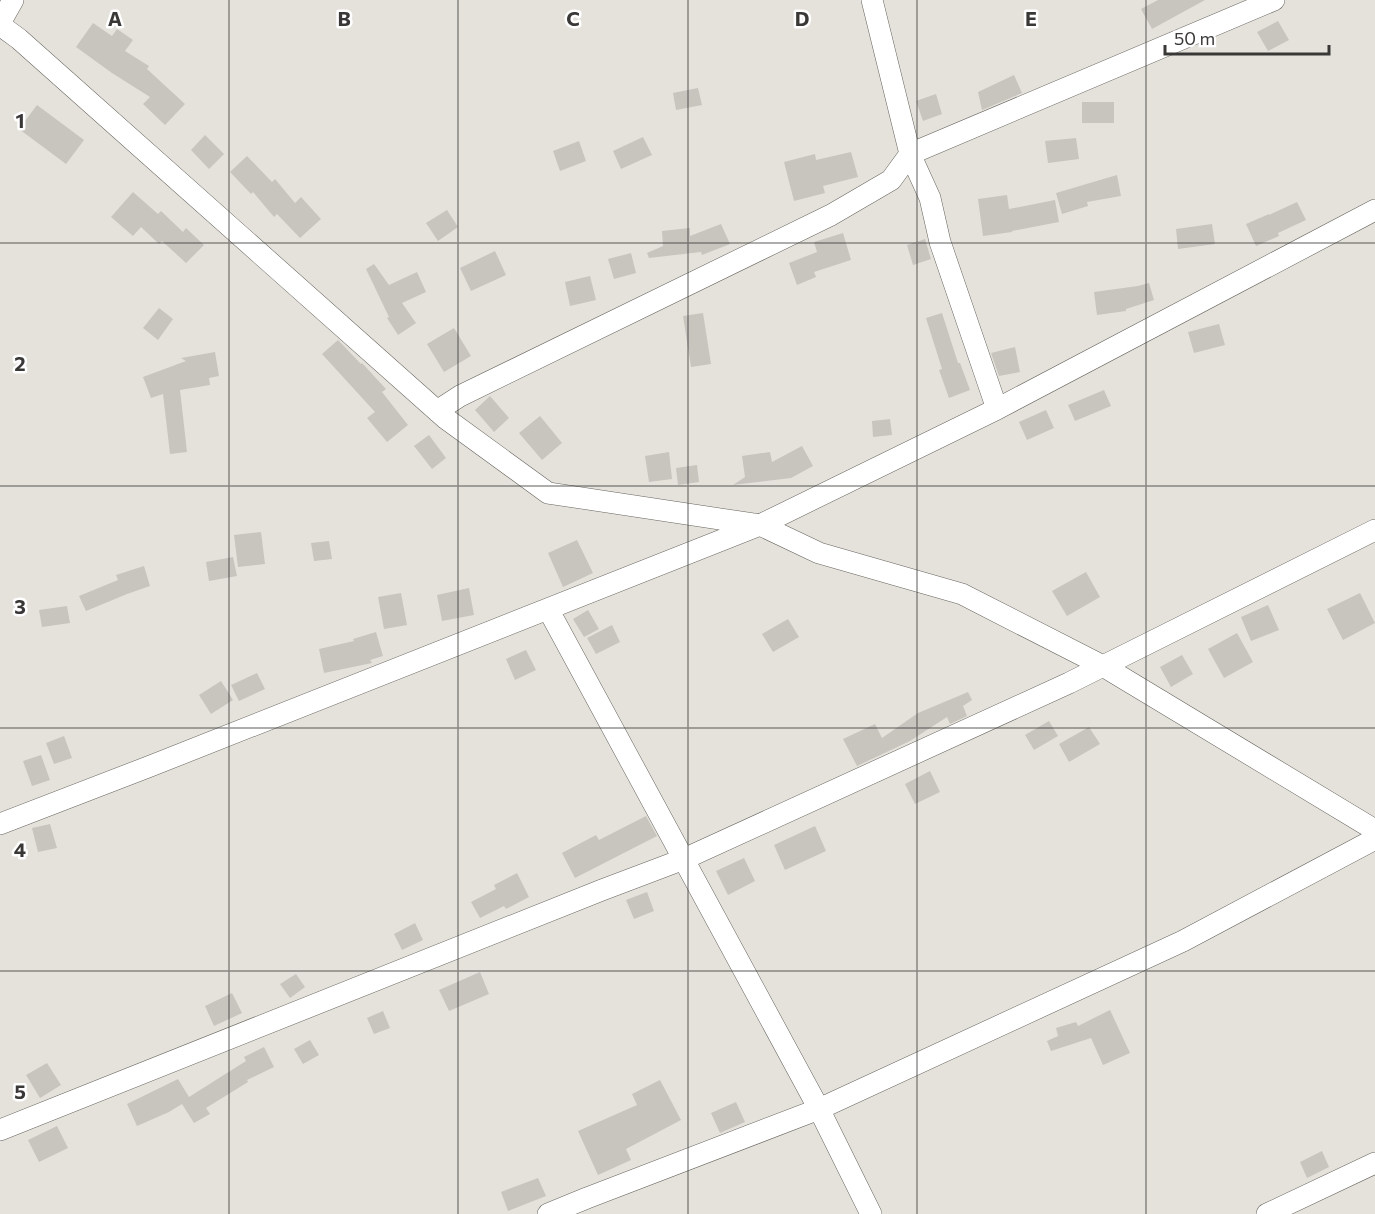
<svg xmlns="http://www.w3.org/2000/svg" width="1375" height="1214" viewBox="0 0 1375 1214" font-family="Commissioner,sans-serif">
<rect width="100%" height="100%" fill="#e5e2dc"/>
<!-- building -->
<path fill="#c8c4be" d="M 1158,0 L 1205,0 L 1152,29 L 1141,9 Z
M 1278,21 L 1289,40 L 1268,51 L 1257,32 Z
M 93,23 L 112,36 L 117,29 L 133,40 L 125,51 L 149,66 L 147,69 L 185,104 L 165,125 L 143,104 L 150,97 L 112,73 L 76,47 Z
M 1014,75 L 1022,93 L 982,110 L 978,92 Z
M 698,88 L 702,105 L 676,110 L 673,93 Z
M 936,94 L 942,114 L 923,121 L 916,101 Z
M 1082,102 L 1114,102 L 1114,123 L 1082,123 Z
M 37,105 L 84,140 L 66,164 L 19,129 Z
M 205,135 L 224,154 L 209,169 L 191,150 Z
M 643,137 L 652,155 L 621,169 L 613,151 Z
M 1076,138 L 1079,159 L 1048,163 L 1045,141 Z
M 579,141 L 586,161 L 560,171 L 553,151 Z
M 851,152 L 858,177 L 823,186 L 825,193 L 794,201 L 784,162 L 815,154 L 816,160 Z
M 247,156 L 272,182 L 275,179 L 295,203 L 301,197 L 321,219 L 300,238 L 277,214 L 274,217 L 253,192 L 251,194 L 230,172 Z
M 1117,175 L 1121,196 L 1087,202 L 1088,206 L 1062,214 L 1056,193 Z
M 133,192 L 158,214 L 161,211 L 183,232 L 186,228 L 204,245 L 186,263 L 162,241 L 159,244 L 141,227 L 133,236 L 111,217 Z
M 1007,195 L 1009,209 L 1055,200 L 1059,222 L 1012,231 L 1012,232 L 983,236 L 978,199 Z
M 1297,202 L 1306,220 L 1278,233 L 1279,236 L 1256,246 L 1246,224 L 1269,214 L 1269,215 Z
M 447,210 L 458,227 L 438,241 L 426,223 Z
M 721,224 L 730,244 L 702,255 L 701,252 L 649,258 L 647,253 L 663,246 L 662,231 L 690,228 L 690,236 Z
M 1212,224 L 1215,244 L 1178,249 L 1176,229 Z
M 843,233 L 851,260 L 814,272 L 816,277 L 797,285 L 789,263 L 817,252 L 814,242 Z
M 925,239 L 931,259 L 913,265 L 907,245 Z
M 495,251 L 506,275 L 471,291 L 460,268 Z
M 631,253 L 636,273 L 614,279 L 608,259 Z
M 374,264 L 389,285 L 417,272 L 426,292 L 402,303 L 416,323 L 398,335 L 387,318 L 389,317 L 366,269 Z
M 590,276 L 596,300 L 570,306 L 565,282 Z
M 1149,283 L 1154,300 L 1126,309 L 1126,311 L 1097,315 L 1094,292 L 1138,286 Z
M 159,308 L 173,319 L 158,340 L 143,328 Z
M 703,313 L 711,364 L 691,367 L 683,316 Z
M 942,313 L 958,363 L 960,363 L 970,390 L 949,398 L 939,370 L 942,369 L 926,318 Z
M 1219,324 L 1225,345 L 1194,353 L 1188,332 Z
M 454,328 L 471,356 L 444,372 L 427,344 Z
M 338,340 L 361,364 L 362,363 L 386,389 L 382,392 L 408,425 L 387,442 L 367,418 L 375,412 L 322,354 Z
M 1015,347 L 1020,372 L 999,376 L 991,353 Z
M 215,352 L 219,376 L 209,378 L 210,385 L 180,390 L 187,452 L 170,454 L 163,394 L 151,398 L 143,377 L 186,361 L 181,358 Z
M 1104,390 L 1111,406 L 1075,421 L 1068,405 Z
M 490,396 L 509,418 L 494,432 L 475,410 Z
M 1046,410 L 1054,428 L 1027,440 L 1019,422 Z
M 540,416 L 562,443 L 542,460 L 519,433 Z
M 890,419 L 892,435 L 873,437 L 872,421 Z
M 429,435 L 446,458 L 432,469 L 414,446 Z
M 802,446 L 813,466 L 791,478 L 733,485 L 745,477 L 742,456 L 770,452 L 772,462 Z
M 669,452 L 672,479 L 649,482 L 645,456 Z
M 697,465 L 699,482 L 678,485 L 676,468 Z
M 261,532 L 265,564 L 238,567 L 234,535 Z
M 577,540 L 593,573 L 563,587 L 548,553 Z
M 329,541 L 332,559 L 314,561 L 311,543 Z
M 233,557 L 237,576 L 209,581 L 206,562 Z
M 144,566 L 150,586 L 127,594 L 86,611 L 79,596 L 118,580 L 116,575 Z
M 1086,572 L 1100,597 L 1067,616 L 1052,591 Z
M 469,588 L 474,615 L 442,621 L 437,595 Z
M 401,593 L 407,625 L 384,629 L 378,597 Z
M 1360,593 L 1375,623 L 1343,640 L 1327,609 Z
M 1268,605 L 1279,630 L 1251,641 L 1241,617 Z
M 67,606 L 70,623 L 42,627 L 39,610 Z
M 588,610 L 599,629 L 584,637 L 573,619 Z
M 788,619 L 799,637 L 773,652 L 762,634 Z
M 612,625 L 620,642 L 596,654 L 587,638 Z
M 376,632 L 383,656 L 370,660 L 372,663 L 324,673 L 319,649 L 354,641 L 353,639 Z
M 1237,633 L 1253,662 L 1224,678 L 1208,649 Z
M 526,650 L 536,670 L 515,680 L 506,659 Z
M 1182,655 L 1193,674 L 1171,687 L 1160,667 Z
M 257,673 L 265,689 L 239,701 L 231,685 Z
M 221,681 L 233,700 L 211,714 L 199,695 Z
M 968,692 L 972,700 L 963,706 L 967,716 L 950,724 L 947,717 L 910,741 L 857,766 L 843,739 L 875,724 L 882,738 L 918,713 Z
M 1049,721 L 1058,736 L 1034,750 L 1025,735 Z
M 1089,727 L 1100,744 L 1069,762 L 1059,744 Z
M 64,736 L 72,758 L 54,764 L 46,743 Z
M 41,755 L 50,780 L 32,786 L 23,761 Z
M 930,771 L 940,792 L 915,804 L 905,784 Z
M 646,816 L 657,836 L 575,878 L 562,853 L 596,835 L 599,840 Z
M 50,824 L 57,848 L 38,852 L 32,828 Z
M 815,826 L 826,851 L 785,870 L 774,845 Z
M 744,858 L 755,881 L 728,895 L 716,871 Z
M 517,873 L 529,897 L 506,909 L 504,906 L 480,918 L 471,902 L 496,889 L 494,885 Z
M 647,892 L 654,911 L 634,919 L 626,900 Z
M 415,923 L 423,940 L 402,950 L 394,934 Z
M 480,972 L 489,994 L 449,1011 L 439,990 Z
M 296,974 L 305,987 L 290,998 L 280,984 Z
M 232,993 L 242,1013 L 214,1026 L 205,1006 Z
M 1110,1010 L 1130,1053 L 1103,1065 L 1091,1038 L 1051,1051 L 1047,1041 L 1058,1036 L 1056,1028 L 1076,1022 L 1078,1026 Z
M 383,1011 L 390,1028 L 374,1034 L 367,1018 Z
M 310,1040 L 319,1055 L 303,1064 L 294,1049 Z
M 264,1047 L 274,1067 L 247,1080 L 248,1082 L 206,1108 L 210,1114 L 194,1123 L 182,1104 L 169,1112 L 137,1126 L 127,1104 L 178,1079 L 189,1097 L 246,1061 L 244,1057 Z
M 47,1063 L 61,1085 L 40,1098 L 26,1075 Z
M 660,1080 L 681,1120 L 626,1149 L 631,1160 L 598,1175 L 578,1131 L 637,1105 L 632,1094 Z
M 736,1102 L 745,1122 L 720,1133 L 711,1113 Z
M 57,1126 L 68,1148 L 39,1162 L 28,1140 Z
M 1322,1151 L 1329,1167 L 1307,1178 L 1300,1162 Z
M 538,1178 L 546,1196 L 508,1211 L 501,1192 Z"/>
<g fill="none" stroke-linecap="round" stroke-linejoin="round">
<!-- minor casing -->
<g stroke="#68655f" stroke-width="22">
<path id="minor" d="M 872,0 L 910,154 L 930,198 L 940,242 L 997,409
M 0,23 L 13,0
M 0,25 L 19,39 L 445,418 L 548,493 L 760,525 L 819,553 L 962,594 L 1103,666 L 1375,830
M 437,411 L 460,396 L 831,215 L 891,180 L 910,154 L 1274,0
M 548,609 L 819,1109 L 871,1214
M 0,824 L 148,767 L 760,525 L 997,409 L 1375,210
M 0,1130 L 602,890 L 684,859 L 1069,683 L 1375,530
M 548,1214 L 587,1198 L 819,1109 L 1183,941 L 1375,839
M 1267,1214 L 1375,1163"/>
</g>
<!-- minor -->
<use href="#minor" stroke="#fff" stroke-width="21"/>
</g>
<!-- grid -->
<path fill="none" stroke="#393836" stroke-width="1.5" stroke-opacity="0.55" d="M 229,0 L 229,1214M 458,0 L 458,1214M 688,0 L 688,1214M 917,0 L 917,1214M 1146,0 L 1146,1214M 0,243 L 1375,243M 0,486 L 1375,486M 0,728 L 1375,728M 0,971 L 1375,971"/>
<g font-size="20" text-anchor="middle" font-weight="bold" fill="#393836" stroke="#fff" stroke-width="5" stroke-linejoin="round" paint-order="stroke">
<text x="115" y="26">A</text>
<text x="344" y="26">B</text>
<text x="573" y="26">C</text>
<text x="802" y="26">D</text>
<text x="1031" y="26">E</text>
<text x="20" y="128">1</text>
<text x="20" y="371">2</text>
<text x="20" y="614">3</text>
<text x="20" y="857">4</text>
<text x="20" y="1099">5</text>
</g>
<!-- scale -->
<path d="M1165 45v9h164v-9" fill="none" stroke="#393836" stroke-width="3"/>
<text x="1174" y="45" font-size="18" fill="#393836" stroke="#ffffff" stroke-width="4.5" paint-order="stroke">50 m</text>
</svg>
